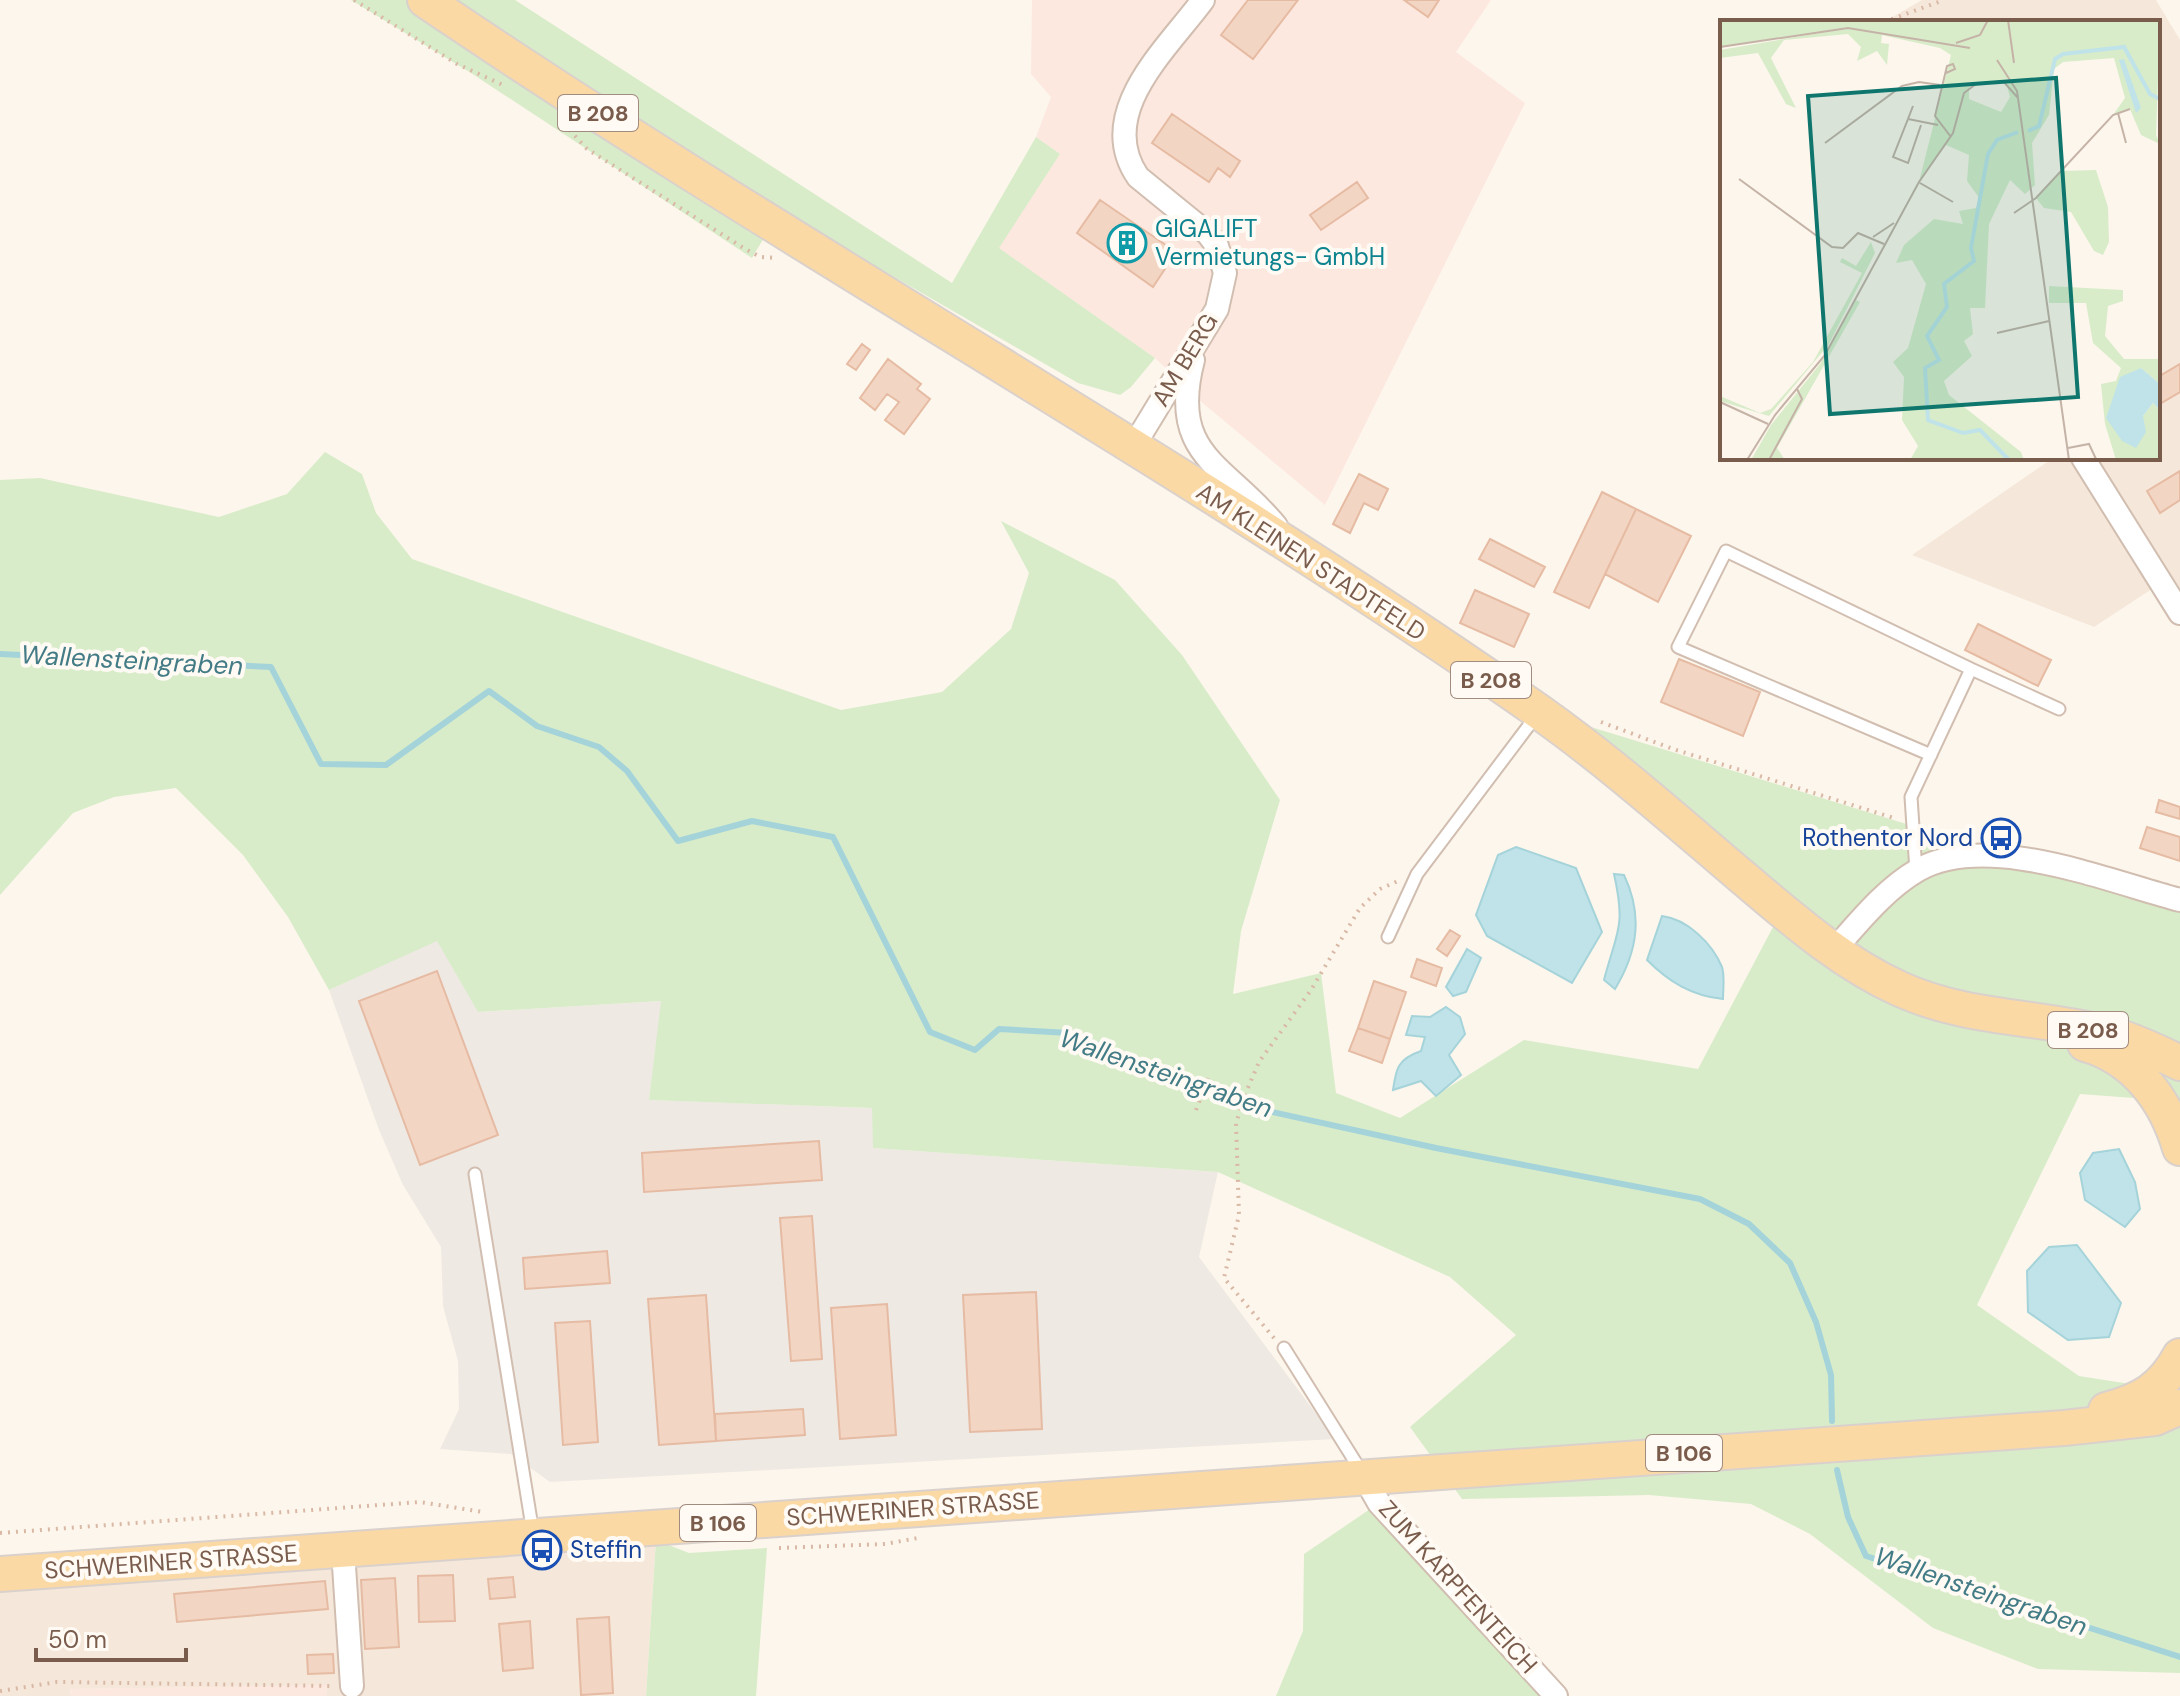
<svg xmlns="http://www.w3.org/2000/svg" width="2180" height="1696" viewBox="0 0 2180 1696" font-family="'DM Sans',sans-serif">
<rect width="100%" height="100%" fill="#fdf6ec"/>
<!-- residential -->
<path fill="#f5e8da" d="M 1922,0 L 2156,0 L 2180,40 L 2180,613 L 2161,583 L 2094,627 L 1912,555 L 2053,458 L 2158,458 L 2158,22 L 1884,22 Z
M 656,1540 L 646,1696 L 326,1696 L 327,1686 L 70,1689 L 71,1696 L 0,1696 L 0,1587 Z"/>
<!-- commercial -->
<path fill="#fde8e0" d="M 1032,0 L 1491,0 L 1456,52 L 1525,103 L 1325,505 L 1199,400 L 1155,358 L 998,248 L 1060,154 L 1036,137 L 1051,97 L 1031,74 Z
M 327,1685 L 326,1696 L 71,1696 L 70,1689 Z"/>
<!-- industrial -->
<path fill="#efe9e4" d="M 437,940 L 479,1012 L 662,1001 L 649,1100 L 873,1108 L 874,1148 L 1218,1172 L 1199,1257 L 1335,1439 L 550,1482 L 511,1454 L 440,1449 L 459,1409 L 458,1361 L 443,1306 L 441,1247 L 403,1185 L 379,1130 L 329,990 Z"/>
<!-- green -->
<path fill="#d8ecc9" d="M 351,0 L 417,0 L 768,231 L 752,258 L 471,73 Z
M 450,0 L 515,0 L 952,283 L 1036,137 L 1060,154 L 999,248 L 1155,358 L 1131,387 L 1120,395 L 1078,383 L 830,240 Z
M 325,452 L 362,474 L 376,513 L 412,559 L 841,710 L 942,692 L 1011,629 L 1029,573 L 1001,521 L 1115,580 L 1182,655 L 1280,800 L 1241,931 L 1233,994 L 1321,973 L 1336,1093 L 1400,1118 L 1524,1040 L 1698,1069 L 1782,910 L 1539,711 L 2007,855 L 2180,900 L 2180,1148 L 2160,1100 L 2080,1094 L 1977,1305 L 2079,1376 L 2156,1388 L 2180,1356 L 2180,1673 L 2038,1669 L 1933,1628 L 1810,1534 L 1751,1504 L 1649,1495 L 1462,1499 L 1410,1427 L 1516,1335 L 1450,1277 L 1218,1172 L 873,1148 L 872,1108 L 649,1100 L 661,1001 L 478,1012 L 437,941 L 329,990 L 288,917 L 243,855 L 176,788 L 114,797 L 73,813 L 0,895 L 0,480 L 40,478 L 219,517 L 287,494 Z
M 1379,1503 L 1546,1696 L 1276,1696 L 1303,1631 L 1304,1554 Z
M 656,1540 L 689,1553 L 767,1548 L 756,1696 L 646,1696 Z"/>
<!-- water -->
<path fill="#bfe3e8" stroke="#a5d3da" stroke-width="2" d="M 1516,847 L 1576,868 L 1602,932 L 1572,983 L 1487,936 L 1476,915 L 1498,855 Z
M 1614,874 L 1624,875 C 1643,915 1638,951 1615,989 L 1604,980 C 1617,930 1626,928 1614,874 Z
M 1662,916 C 1687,919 1712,943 1722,967 C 1725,976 1723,989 1723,999 C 1692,996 1669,982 1647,960 Z
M 1467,949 L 1481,958 L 1466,992 L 1453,996 L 1446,987 Z
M 1446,1007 L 1460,1017 L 1465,1034 L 1449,1055 L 1461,1075 L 1436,1096 L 1421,1081 L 1393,1090 C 1396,1068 1398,1059 1421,1051 L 1425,1037 L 1406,1035 L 1412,1016 L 1430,1017 Z
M 2119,1149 L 2135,1182 L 2140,1209 L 2125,1227 L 2085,1200 L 2080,1173 L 2093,1153 Z
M 2077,1245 L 2121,1303 L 2109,1337 L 2068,1340 L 2028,1312 L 2027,1271 L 2049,1247 Z"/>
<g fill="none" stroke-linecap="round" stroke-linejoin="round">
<!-- stream -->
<path stroke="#a5d3da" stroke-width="6" d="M 0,654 L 271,667 L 321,764 L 386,765 L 489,691 L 537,726 L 599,747 L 627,771 L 678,841 L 752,821 L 833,837 L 930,1032 L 975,1050 L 999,1029 L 1069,1033 L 1263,1110 L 1436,1148 L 1700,1199 L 1749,1224 L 1790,1263 L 1816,1322 L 1831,1375 L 1832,1421
M 1837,1470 L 1848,1517 L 1866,1556 L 2180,1657"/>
</g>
<!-- building -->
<path fill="#f3d5c3" stroke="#e6bba3" stroke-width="2" d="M 1248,0 L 1298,0 L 1253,59 L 1221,35 Z
M 1404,0 L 1439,0 L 1428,17 Z
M 1172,114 L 1240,161 L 1230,177 L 1218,168 L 1209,182 L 1152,143 Z
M 1357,182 L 1368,198 L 1321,230 L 1310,215 Z
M 1100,200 L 1176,252 L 1153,287 L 1077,233 Z
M 862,344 L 870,350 L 856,370 L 847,364 Z
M 888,359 L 921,384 L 917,389 L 930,399 L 904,434 L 885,420 L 899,402 L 887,394 L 875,410 L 860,398 Z
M 2180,364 L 2180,392 L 2158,405 L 2158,377 Z
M 2180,471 L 2180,500 L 2160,513 L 2147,491 Z
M 1359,474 L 1388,489 L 1378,510 L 1364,503 L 1350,533 L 1333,524 Z
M 1602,492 L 1636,509 L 1589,608 L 1554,592 Z
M 1636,509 L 1691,536 L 1658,602 L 1605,574 Z
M 1490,539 L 1545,567 L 1534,587 L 1479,559 Z
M 1475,590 L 1529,614 L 1514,647 L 1460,623 Z
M 1978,624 L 2051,660 L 2038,686 L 1965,650 Z
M 1679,659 L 1760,692 L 1743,736 L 1661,702 Z
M 2159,800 L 2180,807 L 2180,819 L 2156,812 Z
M 2147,827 L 2180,837 L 2180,861 L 2140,848 Z
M 1450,930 L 1460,936 L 1447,956 L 1437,949 Z
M 1417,959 L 1442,968 L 1436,986 L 1411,977 Z
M 437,971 L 498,1135 L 420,1165 L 359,1001 Z
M 1374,981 L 1406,992 L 1390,1039 L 1358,1028 Z
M 1358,1028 L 1390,1039 L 1382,1063 L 1349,1051 Z
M 819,1141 L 822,1180 L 644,1192 L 642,1153 Z
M 812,1216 L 822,1359 L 791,1361 L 780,1218 Z
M 607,1251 L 610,1283 L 525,1289 L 523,1258 Z
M 1036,1292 L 1042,1429 L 970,1432 L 963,1295 Z
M 706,1295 L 716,1441 L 659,1445 L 648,1299 Z
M 887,1304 L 896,1435 L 840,1439 L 831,1308 Z
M 590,1321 L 598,1442 L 563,1445 L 555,1323 Z
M 803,1409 L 805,1435 L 716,1441 L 715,1414 Z
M 453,1575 L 455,1621 L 419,1622 L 418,1576 Z
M 513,1577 L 515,1597 L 490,1599 L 488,1579 Z
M 395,1578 L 399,1647 L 365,1649 L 361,1580 Z
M 325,1581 L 328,1609 L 177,1622 L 174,1594 Z
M 609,1617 L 613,1693 L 581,1695 L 577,1619 Z
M 530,1621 L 533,1668 L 503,1671 L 499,1624 Z
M 333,1654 L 334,1673 L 308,1674 L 307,1655 Z"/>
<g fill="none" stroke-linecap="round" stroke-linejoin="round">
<!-- lane casing -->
<g stroke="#d1beb0" stroke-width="15">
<path id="lane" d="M 1931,755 L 1678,647 L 1726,551 L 1971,669
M 1916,871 L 1911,797 L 1971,669 L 2059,709
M 1388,937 L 1417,874 L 1536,716
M 475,1174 L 533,1533
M 1284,1348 L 1361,1471"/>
</g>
<!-- street casing -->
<g stroke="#d1beb0" stroke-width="26">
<path id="street" d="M 1193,360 C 1168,456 1225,464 1276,526
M 1133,447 L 1217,309 L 1225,273 L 1217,246 L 1208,234 L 1138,177 C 1094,113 1167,49 1203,0
M 2083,458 L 2180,613
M 1834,950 C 1859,922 1885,889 1918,870 C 1987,831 2107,881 2180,900
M 1363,1475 L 1379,1503 L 1556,1696
M 343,1551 L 352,1686"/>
</g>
<!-- primary casing -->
<g stroke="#dad1cd" stroke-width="38">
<path id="primary" d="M 425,0 C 789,247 1177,459 1538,711 C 1609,761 1674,819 1740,875 C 1790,917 1840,962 1900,989 C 1968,1020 2043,1016 2113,1035 C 2137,1042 2158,1052 2180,1063
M 2085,1044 C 2135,1058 2166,1100 2180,1148
M 2106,1410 C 2141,1401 2163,1388 2180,1356
M 0,1574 L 2064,1428 L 2155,1418 L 2180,1407"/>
</g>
<!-- path -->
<path stroke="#d9b8a5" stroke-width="4" stroke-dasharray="2 6" stroke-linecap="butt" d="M 354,0 L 457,64 L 503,85
M 1884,22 L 1944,0
M 564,124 L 587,149 L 742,247 L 760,257 L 777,258
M 1601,722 L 1673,749 L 1897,819
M 1196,1110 L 1209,1076
M 1274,1338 L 1224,1278 L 1239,1215 L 1236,1123 L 1247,1090 L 1259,1062 L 1311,990 L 1360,908 L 1380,889 L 1398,881
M 0,1533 L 420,1502 L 483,1512
M 779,1548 L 885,1544 L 918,1538
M 0,1691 L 57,1682 L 333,1686"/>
<!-- lane -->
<use href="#lane" stroke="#fff" stroke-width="11"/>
<!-- street -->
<use href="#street" stroke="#fff" stroke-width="22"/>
<!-- primary -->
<use href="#primary" stroke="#fbd9a5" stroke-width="34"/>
</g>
<!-- icons -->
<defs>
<g id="building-ring" transform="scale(2)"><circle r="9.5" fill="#fffaf3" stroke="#0f9aa8" stroke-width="1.5"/><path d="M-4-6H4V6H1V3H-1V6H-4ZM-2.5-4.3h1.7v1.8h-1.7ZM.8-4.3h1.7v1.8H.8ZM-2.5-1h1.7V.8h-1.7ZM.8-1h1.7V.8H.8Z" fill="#0f9aa8"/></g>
<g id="bus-ring" transform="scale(2)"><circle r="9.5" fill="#fffaf3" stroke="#1a4fb4" stroke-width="1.5"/><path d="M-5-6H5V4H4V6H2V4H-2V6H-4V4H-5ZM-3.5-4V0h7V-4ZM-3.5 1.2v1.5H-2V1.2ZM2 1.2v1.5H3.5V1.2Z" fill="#1a4fb4"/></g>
</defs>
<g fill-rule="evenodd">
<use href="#building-ring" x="1127" y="243"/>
<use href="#bus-ring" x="2001" y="838"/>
<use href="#bus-ring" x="542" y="1550"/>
</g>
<g text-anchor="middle" stroke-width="8" stroke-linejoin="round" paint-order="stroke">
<!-- shield labels -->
<g fill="#fffaf3" stroke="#a28b7f" stroke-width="2">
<rect x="558" y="95" width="80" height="36" rx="6"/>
<rect x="1451" y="662" width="80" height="36" rx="6"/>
<rect x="2048" y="1012" width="80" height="36" rx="6"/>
<rect x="1646" y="1435" width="76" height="36" rx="6"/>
<rect x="680" y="1505" width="76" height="36" rx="6"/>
</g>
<g font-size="22" font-weight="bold" fill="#7a5c4d">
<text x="598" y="121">B 208</text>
<text x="1491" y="688">B 208</text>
<text x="2088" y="1038">B 208</text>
<text x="1684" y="1461">B 106</text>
<text x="718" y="1531">B 106</text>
</g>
<!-- culture labels -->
<g font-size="24" fill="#0d838f" stroke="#fffaf3" text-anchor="start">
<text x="1155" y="237">GIGALIFT<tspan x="1155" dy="28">Vermietungs- GmbH</tspan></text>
</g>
<!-- street labels -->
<g font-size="24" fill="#7a5c4d" stroke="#fffaf3">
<text transform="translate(1185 360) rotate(-59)" y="8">AM BERG</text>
<text transform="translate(1311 562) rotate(33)" y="8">AM KLEINEN STADTFELD</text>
<text transform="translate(913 1509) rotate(-4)" y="8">SCHWERINER STRASSE</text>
<text transform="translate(171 1562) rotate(-4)" y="8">SCHWERINER STRASSE</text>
<text transform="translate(1458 1587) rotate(48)" y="8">ZUM KARPFENTEICH</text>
</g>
<!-- transit labels -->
<g font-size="24" fill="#164399" stroke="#fffaf3" text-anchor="end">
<text x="1973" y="846">Rothentor Nord</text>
<text x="570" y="1558" text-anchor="start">Steffin</text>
</g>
<!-- water labels -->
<g font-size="26" font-style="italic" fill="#437c86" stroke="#fffaf3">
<text transform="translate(132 660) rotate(3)" y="9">Wallensteingraben</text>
<text transform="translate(1166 1073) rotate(19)" y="9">Wallensteingraben</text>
<text transform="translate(1981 1591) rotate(19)" y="9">Wallensteingraben</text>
</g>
</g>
<!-- overview -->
<g transform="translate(1720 20)">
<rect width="440" height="440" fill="#fdf6ec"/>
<path d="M 0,0 L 440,0 L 436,115 L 440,124 L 421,115 L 410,89 L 393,95 L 405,78 L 394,38 L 343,42 L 334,49 L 329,95 L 312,123 L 315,165 L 305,174 L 290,160 L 269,204 L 265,288 L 250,288 L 253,314 L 244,321 L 252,336 L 224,361 L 229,375 L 301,432 L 304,440 L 190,440 L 198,426 L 182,400 L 184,357 L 173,342 L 188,328 L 206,264 L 192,240 L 176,243 L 184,225 L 214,199 L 243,204 L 239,191 L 256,188 L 260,179 L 247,161 L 249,135 L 226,125 L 199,162 L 231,35 L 220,28 L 162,15 L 161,23 L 169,24 L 167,45 L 157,31 L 137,41 L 141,27 L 128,14 L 64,20 L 51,38 L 76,88 L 66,84 L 38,33 L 0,38 L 0,30 L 128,8 L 0,27 ZM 286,62 L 290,77 L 281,92 L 249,79 L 249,67 ZM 376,150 L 388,187 L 389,222 L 383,235 L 374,231 L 351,192 L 324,188 L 316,178 L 341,151 ZM 151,222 L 155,233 L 109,324 L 49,396 L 0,381 L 0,376 L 40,393 L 51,389 L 93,342 L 142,253 L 120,242 L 122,238 L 136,246 ZM 329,266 L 403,270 L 403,281 L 388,286 L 385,316 L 404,339 L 440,339 L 440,364 L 421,348 L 386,398 L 423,396 L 433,383 L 440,390 L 440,440 L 396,440 L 385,404 L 381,364 L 396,361 L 401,348 L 373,323 L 366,283 L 329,283 ZM 136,280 L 140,282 L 57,428 L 65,440 L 31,440 L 51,405 L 100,344 Z" fill="#d8ecc9" fill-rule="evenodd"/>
<path d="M 404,39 L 421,88 L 416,93 L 399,40 ZM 421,348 L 440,364 L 440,390 L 433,383 L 423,396 L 426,412 L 416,428 L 402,421 L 386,398 L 400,357 Z" fill="#bfe3e8"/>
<path fill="none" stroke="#bfe3e8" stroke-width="4" d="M 308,111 L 319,106 L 335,39 L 343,34 L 404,27 L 430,74 L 440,79M 289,440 L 260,410 L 243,413 L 208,400 L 205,348 L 219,340 L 207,316 L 227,287 L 224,264 L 254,241 L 251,228 L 268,134 L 277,120 L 298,112"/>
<path fill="none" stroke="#c5b3a7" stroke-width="2" d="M 288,0 L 294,43M 236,23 L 260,15 L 268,0M 0,27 L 128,8 L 250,28M 277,40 L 297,71 L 349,440M 226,53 L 235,49 L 233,44 L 227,46 L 215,96 L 231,117M 193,86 L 188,99 L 218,105M 398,93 L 406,123M 188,99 L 173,137 L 188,143 L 201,105M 105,123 L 182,66 L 199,62 L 220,65M 19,159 L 112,227 L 123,228 L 138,213 L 164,224M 200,163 L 233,182M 294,193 L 316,178 L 393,95 L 410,89M 153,217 L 174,203M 277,313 L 329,301M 0,382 L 48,404M 348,428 L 369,424 L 376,439M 27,440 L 55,395 L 105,335 L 199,162 L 233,113 L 244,73 L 256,64 L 283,61 L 298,78M 49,440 L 82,379 L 77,369"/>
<path fill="#0f766e" fill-opacity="0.15" stroke="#0f766e" stroke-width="4" d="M 336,58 L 358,377 L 110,394 L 88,76 Z"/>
<rect width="440" height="440" fill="none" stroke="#7a5c4d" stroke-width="4"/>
</g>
<!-- scale -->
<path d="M36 1648v12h150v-12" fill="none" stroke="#7a5c4d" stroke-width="4"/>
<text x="48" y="1648" font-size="24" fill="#7a5c4d" stroke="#fffaf3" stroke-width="6" paint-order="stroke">50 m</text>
</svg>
